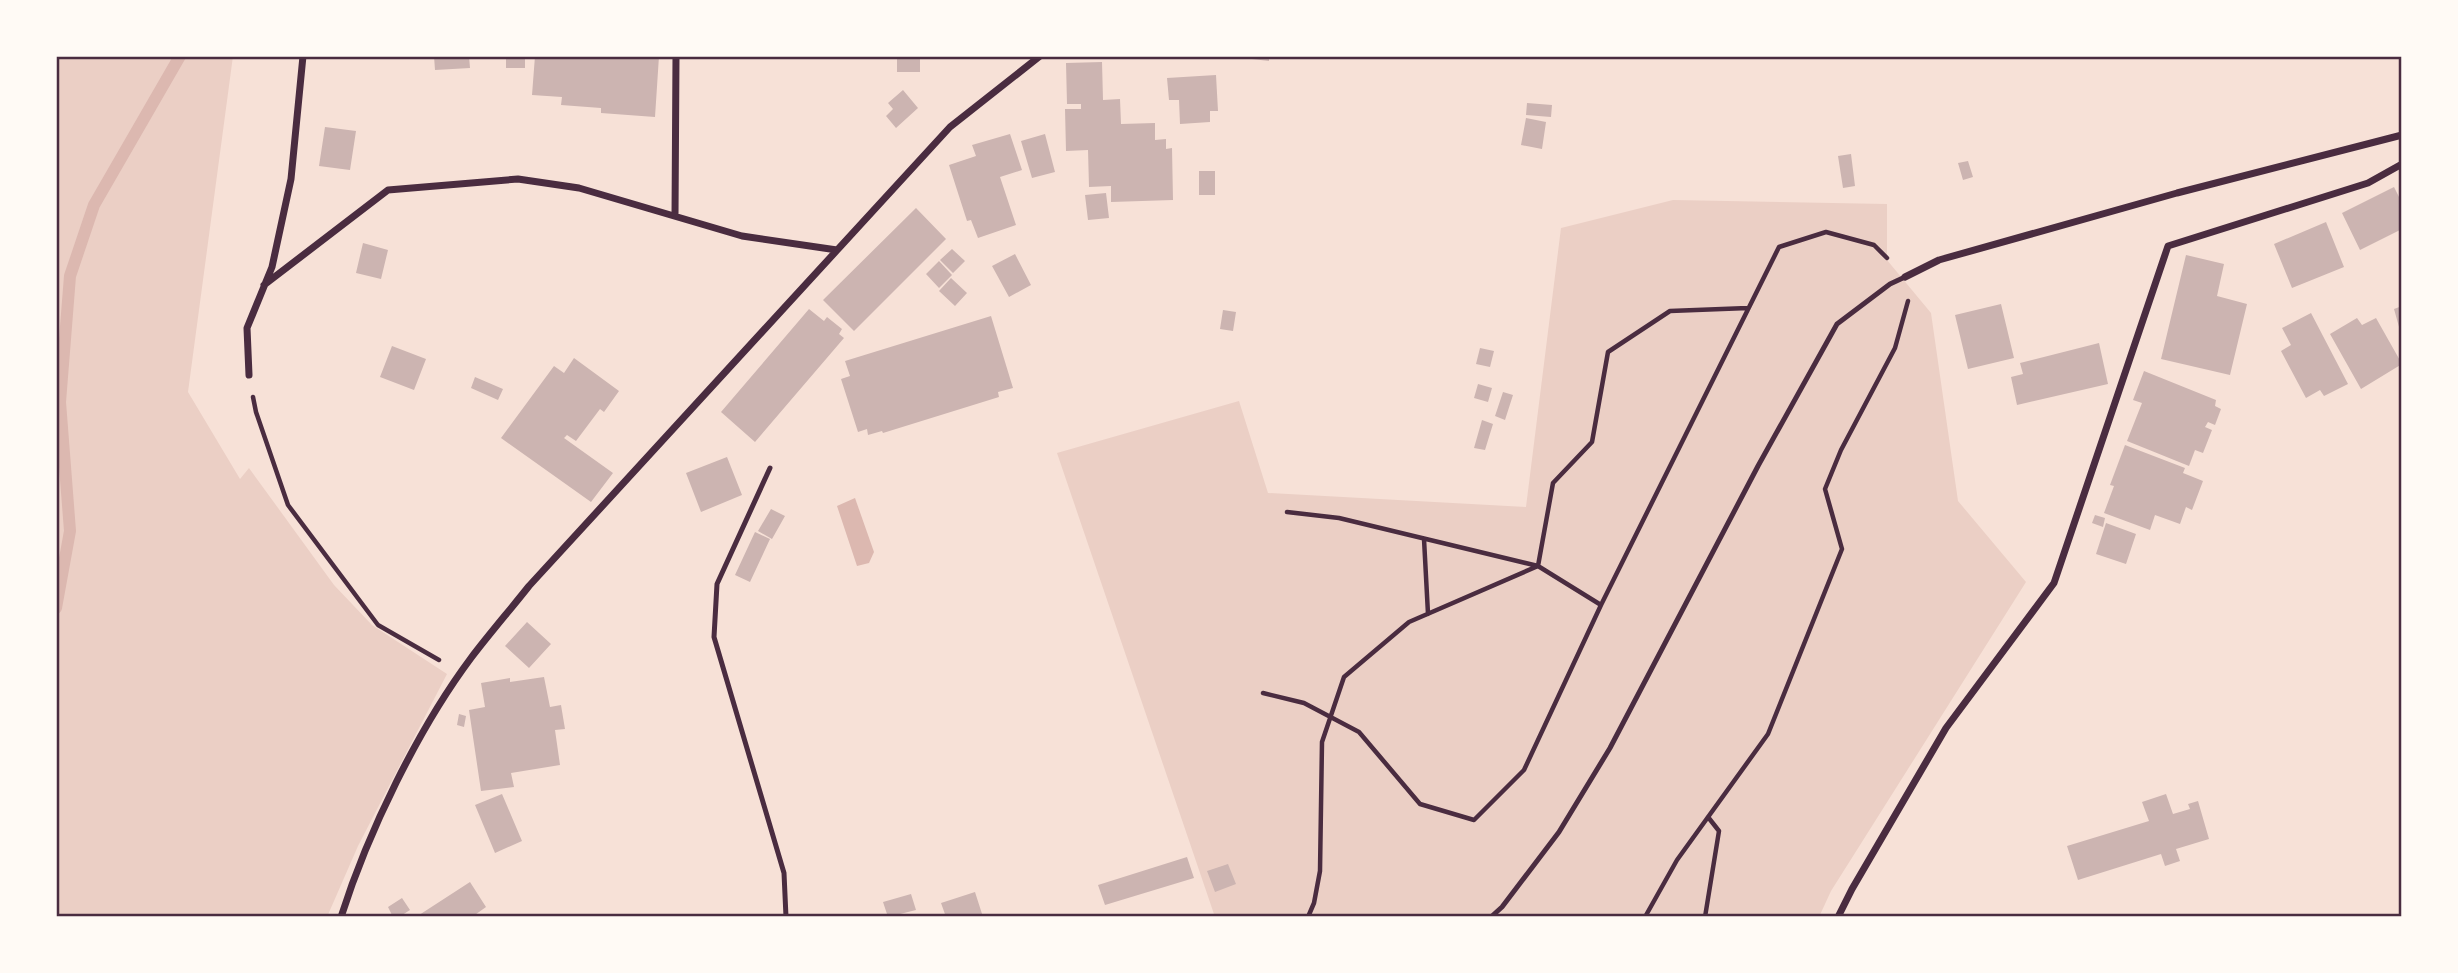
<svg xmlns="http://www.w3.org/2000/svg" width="2458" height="973" viewBox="0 0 2458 973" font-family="Quicksand,sans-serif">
<rect width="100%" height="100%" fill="#f7e1d7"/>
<!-- green -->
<path fill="#ebcfc5" d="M 56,56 L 233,56 L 188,392 L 240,479 L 249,468 L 334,585 L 372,625 L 447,674 L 358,846 L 327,917 L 56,917 Z
M 1673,200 L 1887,204 L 1887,260 L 1931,313 L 1958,501 L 2026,582 L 1831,891 L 1819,917 L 1215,917 L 1057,453 L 1239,401 L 1268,493 L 1526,507 L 1561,228 Z"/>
<!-- water -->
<path fill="#dcb8b0" d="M 855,498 L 874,552 L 869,563 L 857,566 L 837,506 Z"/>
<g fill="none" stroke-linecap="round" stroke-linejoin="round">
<!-- stream -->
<path stroke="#dcb8b0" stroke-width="12" d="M 56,608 L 70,531 L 60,402 L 70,276 L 94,205 L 180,56"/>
</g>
<!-- building -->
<path fill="#ccb4b1" d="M 434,56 L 469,56 L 470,68 L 435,70 Z
M 506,56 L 525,56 L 525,68 L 506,68 Z
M 535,56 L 659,56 L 655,117 L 601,113 L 601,108 L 561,105 L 562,97 L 532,95 Z
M 897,56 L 920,56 L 920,72 L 897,72 Z
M 1252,56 L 1269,56 L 1269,61 L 1252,59 Z
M 1102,62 L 1103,100 L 1120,99 L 1121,124 L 1155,123 L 1155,140 L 1166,139 L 1166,149 L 1172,148 L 1173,200 L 1111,202 L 1111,186 L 1089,187 L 1088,150 L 1066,151 L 1065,109 L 1081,109 L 1081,104 L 1067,104 L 1066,63 Z
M 1216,75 L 1218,111 L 1210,111 L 1210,122 L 1180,124 L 1179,100 L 1169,100 L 1167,78 Z
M 903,90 L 918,108 L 896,128 L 886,116 L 893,109 L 888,103 Z
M 1527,103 L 1552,105 L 1551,117 L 1526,115 Z
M 1526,118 L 1546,122 L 1542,149 L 1521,145 Z
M 325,127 L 356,131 L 350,170 L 319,166 Z
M 1010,134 L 1022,170 L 1000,177 L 1016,225 L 978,238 L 971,220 L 967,221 L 949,165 L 976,156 L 972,145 Z
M 1045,134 L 1055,172 L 1032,178 L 1021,141 Z
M 1851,154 L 1855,186 L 1843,188 L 1838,156 Z
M 1968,161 L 1973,177 L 1963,180 L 1958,163 Z
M 1199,171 L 1215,171 L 1215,195 L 1199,195 Z
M 2394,187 L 2402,203 L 2402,229 L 2360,250 L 2342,213 Z
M 1106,193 L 1109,218 L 1088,220 L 1085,195 Z
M 916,208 L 946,239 L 854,331 L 823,300 Z
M 2326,222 L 2344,267 L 2292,288 L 2274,244 Z
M 363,243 L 388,250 L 381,279 L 356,273 Z
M 952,249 L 965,261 L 953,273 L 940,260 Z
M 1015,254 L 1031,285 L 1009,297 L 992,266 Z
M 2186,255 L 2224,264 L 2217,296 L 2247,304 L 2230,375 L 2161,359 Z
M 939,261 L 952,275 L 939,288 L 926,274 Z
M 951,278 L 967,293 L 955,306 L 939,291 Z
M 2001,304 L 2014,358 L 1968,369 L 1955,315 Z
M 2402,306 L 2402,334 L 2401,334 L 2394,309 Z
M 809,309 L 824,321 L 827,317 L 842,329 L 839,334 L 844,338 L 755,442 L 721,412 Z
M 1223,310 L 1236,312 L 1233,331 L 1220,329 Z
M 2311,313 L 2348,384 L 2324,396 L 2320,390 L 2306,398 L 2281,351 L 2291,345 L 2282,328 Z
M 991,316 L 1013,388 L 998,392 L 999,397 L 883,433 L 882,431 L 868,435 L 867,429 L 858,432 L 841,379 L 850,376 L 845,361 Z
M 2357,318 L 2362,325 L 2376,318 L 2402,364 L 2361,389 L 2330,334 Z
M 2099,343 L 2108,384 L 2017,405 L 2011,377 L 2023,374 L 2020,363 Z
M 392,346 L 426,359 L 414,390 L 380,377 Z
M 1480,348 L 1494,351 L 1490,367 L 1476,364 Z
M 574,358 L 619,391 L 604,412 L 600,409 L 576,441 L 567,435 L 564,438 L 613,473 L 591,502 L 501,438 L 554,366 L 564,373 Z
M 2144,371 L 2216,400 L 2215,406 L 2221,409 L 2215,425 L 2208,422 L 2205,427 L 2212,430 L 2203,453 L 2195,450 L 2189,466 L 2127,441 L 2142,403 L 2133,400 Z
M 475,377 L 503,389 L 498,400 L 471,388 Z
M 1478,384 L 1492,388 L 1488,402 L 1474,398 Z
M 1503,392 L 1513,395 L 1505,420 L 1495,416 Z
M 1482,420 L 1493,424 L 1485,450 L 1474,448 Z
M 2125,445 L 2185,468 L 2183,473 L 2203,481 L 2192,510 L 2186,507 L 2180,524 L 2155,515 L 2150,530 L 2104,513 L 2114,486 L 2110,485 Z
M 727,457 L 742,495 L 701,512 L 686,473 Z
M 771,509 L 785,516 L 772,539 L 758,531 Z
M 2095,515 L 2105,518 L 2103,527 L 2092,523 Z
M 2106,523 L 2136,534 L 2126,564 L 2096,554 Z
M 755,532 L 770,539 L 750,582 L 735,575 Z
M 527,622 L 551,644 L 529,668 L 505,646 Z
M 544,677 L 550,707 L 561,705 L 565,729 L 555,730 L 560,765 L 511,773 L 514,787 L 481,791 L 469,710 L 485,707 L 481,683 L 510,678 L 510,682 Z
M 459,714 L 466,716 L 464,727 L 457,725 Z
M 502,794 L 522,841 L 495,853 L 475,805 Z
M 2166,794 L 2173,814 L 2190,809 L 2188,804 L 2198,801 L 2209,839 L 2176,849 L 2180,861 L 2165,866 L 2161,854 L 2078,880 L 2067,846 L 2149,821 L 2142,802 Z
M 1187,857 L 1194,878 L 1105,905 L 1098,885 Z
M 1228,864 L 1236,884 L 1215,892 L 1207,871 Z
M 470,882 L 486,907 L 472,917 L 416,917 Z
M 975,892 L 983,917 L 946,917 L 941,903 Z
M 911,894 L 916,910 L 888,917 L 883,902 Z
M 402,898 L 410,910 L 399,917 L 393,917 L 388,907 Z"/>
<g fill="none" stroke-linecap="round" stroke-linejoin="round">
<!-- path -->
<path stroke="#4a2c40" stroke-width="4.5" d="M 253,397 L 256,412 L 288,505 L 378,625 L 439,660
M 1287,512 L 1339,518 L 1538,566 L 1553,483 L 1592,442 L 1608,352 L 1670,311 L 1748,308
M 1424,539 L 1428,614
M 1263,693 L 1304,703 L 1359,732 L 1420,804 L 1474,820 L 1524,770 L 1601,605 L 1779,247 L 1826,232 L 1874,245 L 1887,258
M 1308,917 L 1314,903 L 1320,871 L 1322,742 L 1344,677 L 1409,622 L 1538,566 L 1601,605
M 1645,917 L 1677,860 L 1768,734 L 1842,549 L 1825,489 L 1841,450 L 1895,348 L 1908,301
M 1705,917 L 1719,831 L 1708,817"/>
<!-- service -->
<path stroke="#4a2c40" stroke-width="5" d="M 770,468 L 717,584 L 714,637 L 784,873 L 786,917
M 1491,917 L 1502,907 L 1559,832 L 1610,748 L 1758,466 L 1837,324 L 1890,284 L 1905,277"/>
<!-- minor -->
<path stroke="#4a2c40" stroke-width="7" d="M 675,216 L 676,56
M 1905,277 L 1939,260 L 2177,193 L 2402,135
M 264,285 L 388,190 L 518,179 L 579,188 L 742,236 L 837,250
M 249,375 L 247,328 L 272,267 L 291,179 L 303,56
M 341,917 C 368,832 418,729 471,658 C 490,633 510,610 529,586 L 950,127 L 1040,56
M 1838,917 L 1852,889 L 1946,728 L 2054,583 L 2168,246 L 2368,183 L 2402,164"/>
</g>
<!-- border -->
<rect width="2458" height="973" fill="none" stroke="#fffaf5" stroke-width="116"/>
<rect x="58" y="58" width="2342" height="857" fill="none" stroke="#4a2c40" stroke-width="2.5"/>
</svg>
